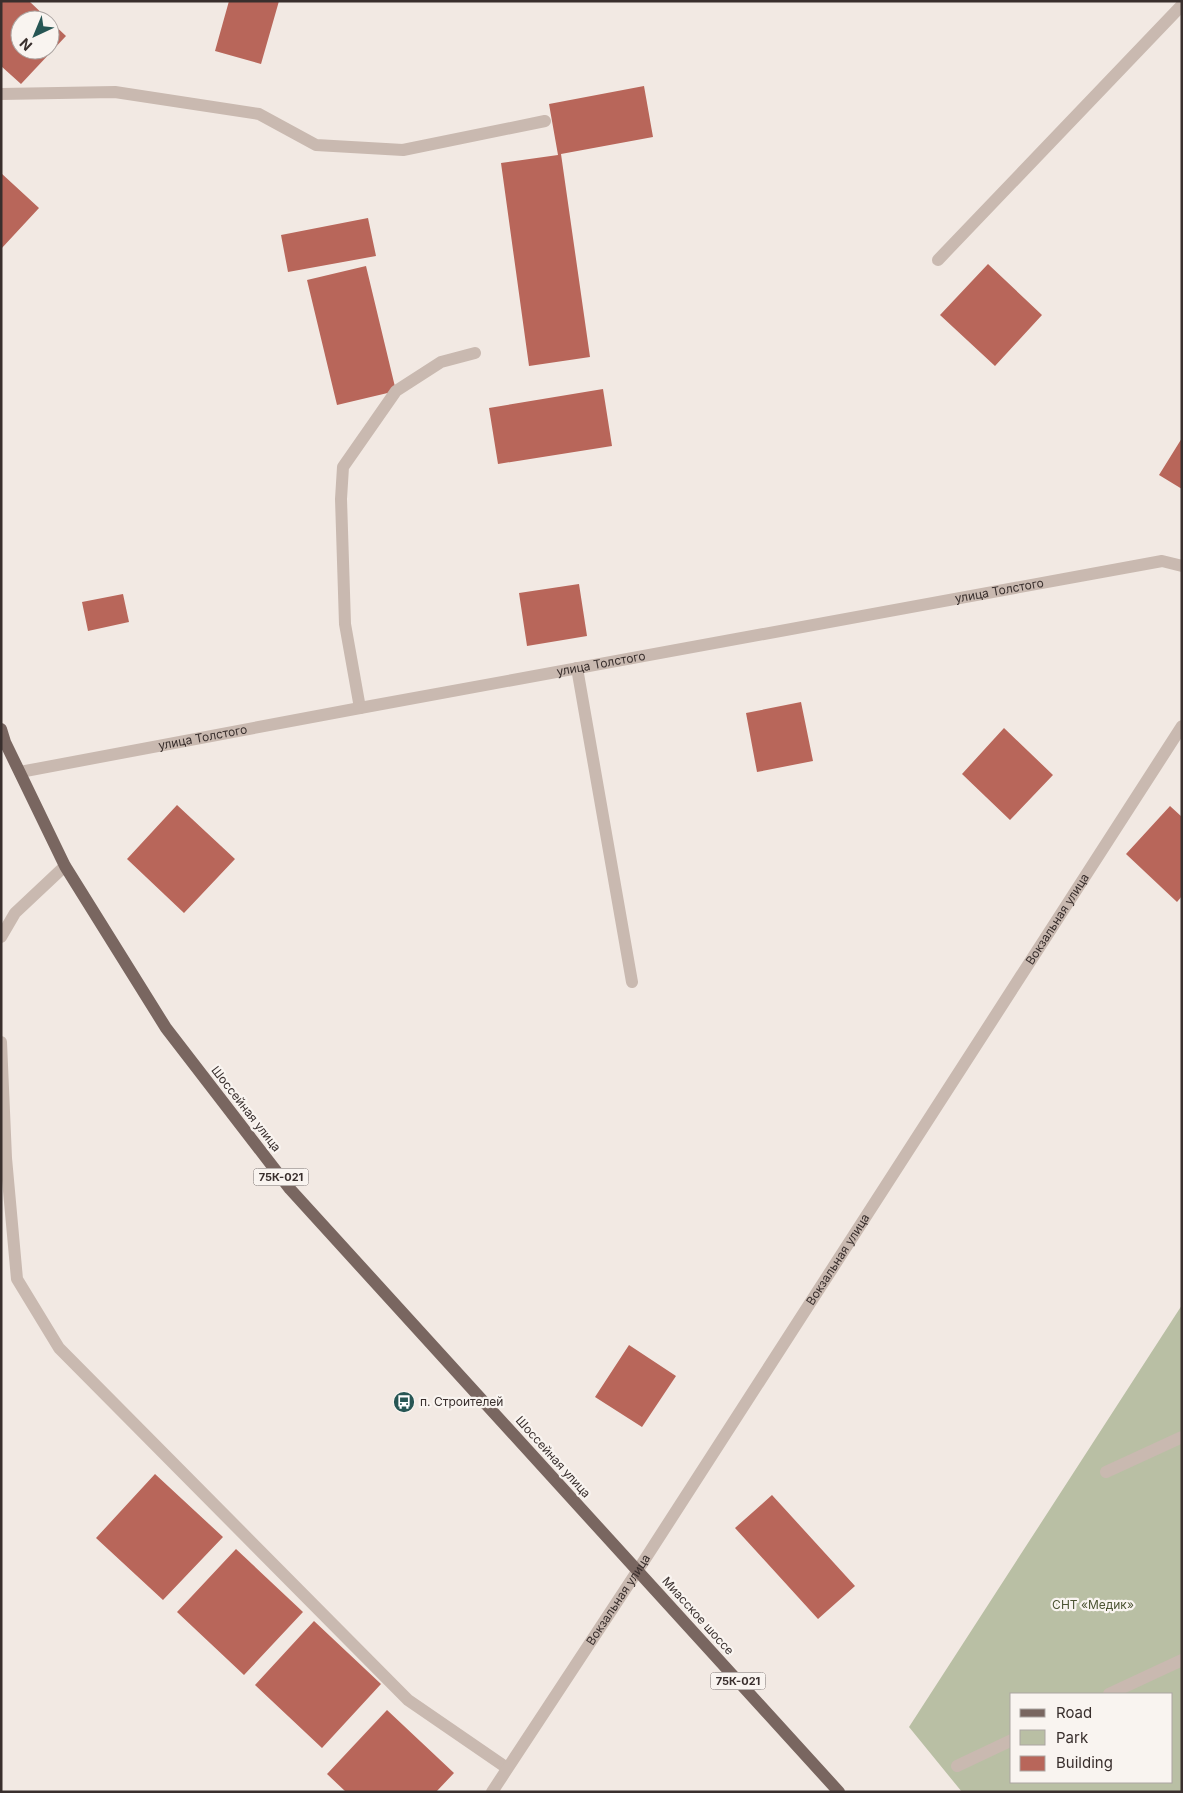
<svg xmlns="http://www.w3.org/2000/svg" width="1183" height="1793" viewBox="0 0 1183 1793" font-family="Inter,sans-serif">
<rect width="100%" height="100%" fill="#f2e9e3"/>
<!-- green -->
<path fill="#b9bfa4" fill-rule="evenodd" d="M 1182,1305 L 1182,1792 L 962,1792 L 909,1727 ZM 1012,1694 L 1172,1694 L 1172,1782 L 1012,1782 Z"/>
<!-- building -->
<path fill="#b8665a" d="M 1,1 L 29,1 L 49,20 L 20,20 L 20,50 L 50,50 L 50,21 L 66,36 L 21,84 L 1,66 Z
M 229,1 L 279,1 L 261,64 L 215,51 Z
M 644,86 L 653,137 L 561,154 L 590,357 L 529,366 L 501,163 L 558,155 L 549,104 Z
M 1,173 L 39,208 L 1,249 Z
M 368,218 L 376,256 L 288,272 L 281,235 Z
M 988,264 L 1042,315 L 995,366 L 940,315 Z
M 366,266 L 396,391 L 337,405 L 307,280 Z
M 603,389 L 612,446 L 498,464 L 489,408 Z
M 1182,438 L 1182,489 L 1159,475 Z
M 579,584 L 587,636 L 527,646 L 519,593 Z
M 123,594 L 129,622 L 88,631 L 82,602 Z
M 801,702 L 813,761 L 757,772 L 746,713 Z
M 1004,728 L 1053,775 L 1010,820 L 962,774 Z
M 177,805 L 235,859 L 184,913 L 127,859 Z
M 1170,806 L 1182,817 L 1182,896 L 1177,902 L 1126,854 Z
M 629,1345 L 676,1376 L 642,1427 L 595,1397 Z
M 155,1474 L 223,1537 L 163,1600 L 96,1538 Z
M 772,1495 L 855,1586 L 818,1619 L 735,1528 Z
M 236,1549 L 303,1612 L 244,1675 L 177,1612 Z
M 314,1621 L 381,1684 L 322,1748 L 255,1685 Z
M 387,1710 L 454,1773 L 436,1792 L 346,1792 L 327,1774 Z"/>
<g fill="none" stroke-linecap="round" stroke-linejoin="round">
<!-- lane -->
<path stroke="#c9b9b0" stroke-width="12" d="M 1,94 L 115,92 L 259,114 L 316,145 L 403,150 L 545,121
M 938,260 L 1182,5
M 577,668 L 632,982
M 360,708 L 345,624 L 341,499 L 343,467 L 396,391 L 441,362 L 475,353
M 1,937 L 15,913 L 65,866
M 1,1042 L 6,1158 L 3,1164
M 6,1158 L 17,1279 L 59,1348 L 408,1700 L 507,1768
M 1106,1472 L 1182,1437
M 1109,1694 L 1182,1660
M 957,1766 L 1012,1740"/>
<!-- street -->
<g stroke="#c9b9b0" stroke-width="12">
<path id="s1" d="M 20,772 L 360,708 L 1162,561 L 1182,566"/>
<path id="s2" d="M 492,1792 L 638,1570 L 1182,726"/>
</g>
<!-- primary -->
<path stroke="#796660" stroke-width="12" d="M 1,729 L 5,742 L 65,866 L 166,1028 L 290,1189 L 839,1792"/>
</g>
<!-- icons -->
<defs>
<g id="bus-disc" transform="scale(1.125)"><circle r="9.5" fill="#275654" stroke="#f9f4f0"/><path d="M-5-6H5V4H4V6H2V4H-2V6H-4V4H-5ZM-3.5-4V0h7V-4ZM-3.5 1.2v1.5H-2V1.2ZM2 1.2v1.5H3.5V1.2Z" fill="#fff"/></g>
</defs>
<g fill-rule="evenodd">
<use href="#bus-disc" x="404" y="1402"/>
</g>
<g text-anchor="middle" stroke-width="4.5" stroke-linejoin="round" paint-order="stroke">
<!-- shield labels -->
<g fill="#f9f4f0" stroke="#736a68" stroke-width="1">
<rect x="253.5" y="1168.5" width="55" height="17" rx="4"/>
<rect x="710.5" y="1672.5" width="55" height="17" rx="4"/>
</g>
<g font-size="11" font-weight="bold" fill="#392f2d">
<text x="281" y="1181">75К-021</text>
<text x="738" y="1685">75К-021</text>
</g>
<!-- street labels -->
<g font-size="12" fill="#392f2d" stroke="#f9f4f0">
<text dy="4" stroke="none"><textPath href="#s1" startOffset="996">улица Толстого</textPath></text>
<text dy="4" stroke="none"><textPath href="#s1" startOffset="591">улица Толстого</textPath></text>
<text dy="4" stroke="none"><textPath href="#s1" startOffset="186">улица Толстого</textPath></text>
<text dy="4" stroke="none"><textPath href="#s2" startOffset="1040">Вокзальная улица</textPath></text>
<text transform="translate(246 1109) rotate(52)" y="4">Шоссейная улица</text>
<text dy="4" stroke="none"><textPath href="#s2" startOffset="635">Вокзальная улица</textPath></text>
<text transform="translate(553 1457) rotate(48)" y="4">Шоссейная улица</text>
<text dy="4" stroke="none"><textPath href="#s2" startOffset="230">Вокзальная улица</textPath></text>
<text transform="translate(698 1616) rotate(48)" y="4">Миасское шоссе</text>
</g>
<!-- poi labels -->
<g font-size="12" fill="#392f2d" stroke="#f9f4f0" text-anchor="start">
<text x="420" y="1406">п. Строителей</text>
</g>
<!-- park labels -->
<g font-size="12" fill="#4c5433" stroke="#f9f4f0">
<text x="1093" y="1609">СНТ «Медик»</text>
</g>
</g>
<!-- border -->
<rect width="1183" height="1793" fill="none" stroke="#392f2d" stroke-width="5"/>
<!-- legend -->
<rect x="1010" y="1693" width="162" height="90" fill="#f9f4f0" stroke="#aca5a2"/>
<rect x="1020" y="1709" width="25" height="8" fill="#796660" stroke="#aca5a2"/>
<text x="1056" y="1718" font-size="15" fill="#392f2d">Road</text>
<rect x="1020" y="1730" width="25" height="15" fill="#b9bfa4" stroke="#aca5a2"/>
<text x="1056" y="1743" font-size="15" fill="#392f2d">Park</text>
<rect x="1020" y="1756" width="25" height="15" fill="#b8665a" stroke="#aca5a2"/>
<text x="1056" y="1768" font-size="15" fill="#392f2d">Building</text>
<!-- north arrow -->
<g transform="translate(35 35) rotate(224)"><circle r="24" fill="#f9f4f0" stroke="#aca5a2"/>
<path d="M0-4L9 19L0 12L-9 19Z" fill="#275654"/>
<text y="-8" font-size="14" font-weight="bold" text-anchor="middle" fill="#392f2d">N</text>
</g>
</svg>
